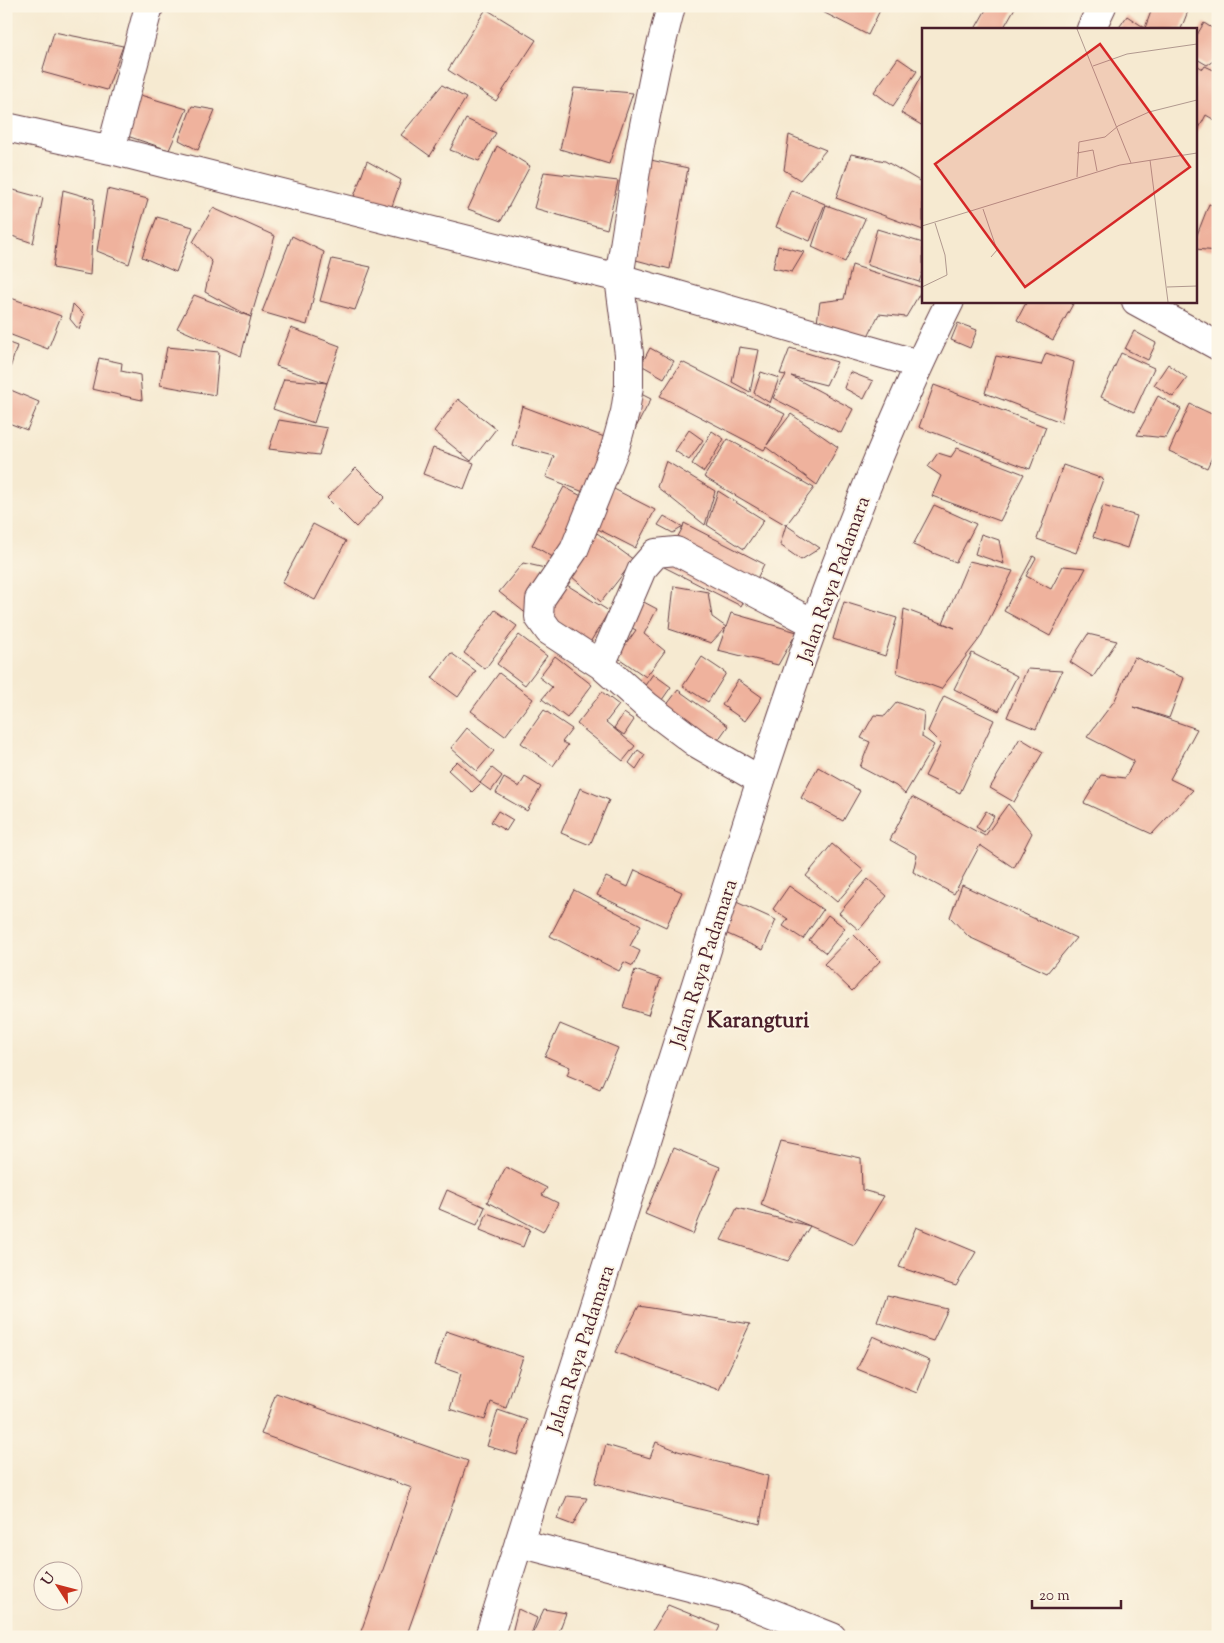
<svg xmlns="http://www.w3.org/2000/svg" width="1224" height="1643" viewBox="0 0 1224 1643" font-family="'Sorts Mill Goudy',serif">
<rect width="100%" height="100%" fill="#fcf5e5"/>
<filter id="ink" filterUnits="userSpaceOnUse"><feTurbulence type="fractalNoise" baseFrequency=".02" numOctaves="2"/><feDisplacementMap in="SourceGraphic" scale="10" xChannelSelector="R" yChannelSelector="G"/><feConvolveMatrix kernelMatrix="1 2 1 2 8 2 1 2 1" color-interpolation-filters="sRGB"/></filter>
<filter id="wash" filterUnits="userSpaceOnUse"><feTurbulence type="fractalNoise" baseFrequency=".0096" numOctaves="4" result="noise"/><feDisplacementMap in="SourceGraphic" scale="20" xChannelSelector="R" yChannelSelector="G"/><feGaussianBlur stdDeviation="1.12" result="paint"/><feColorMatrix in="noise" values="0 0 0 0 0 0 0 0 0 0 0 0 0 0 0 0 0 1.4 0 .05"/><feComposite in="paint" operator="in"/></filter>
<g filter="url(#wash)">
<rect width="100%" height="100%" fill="#f6ead1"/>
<g id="blocks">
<!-- building -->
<path fill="#efb29d" d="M 816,6 L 882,6 L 868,35 L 815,8 Z
M 988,6 L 1016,6 L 1003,29 L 975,29 Z
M 1153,6 L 1190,6 L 1181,29 L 1118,29 L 1127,16 L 1145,28 Z
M 486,9 L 536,40 L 496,101 L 448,70 Z
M 1204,23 L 1218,32 L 1218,58 L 1207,65 L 1195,58 L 1195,38 Z
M 54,32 L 123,46 L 107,90 L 42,72 Z
M 898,58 L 917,71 L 893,106 L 874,92 Z
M 1195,64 L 1203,69 L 1205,66 L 1218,72 L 1218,122 L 1206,115 L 1195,136 Z
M 921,76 L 923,77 L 923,126 L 901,113 Z
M 442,85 L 466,98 L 430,156 L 401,135 Z
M 574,88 L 633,93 L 609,164 L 560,149 Z
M 137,94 L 187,109 L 169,150 L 124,135 Z
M 192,106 L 215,110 L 198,150 L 179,140 Z
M 466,119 L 496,133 L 479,161 L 450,150 Z
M 789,135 L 826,150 L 800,180 L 784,170 Z
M 497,146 L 530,166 L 501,221 L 468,209 Z
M 851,154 L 885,161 L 923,183 L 923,230 L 836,198 Z
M 646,159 L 688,168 L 670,269 L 636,260 L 639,243 L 631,240 Z
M 367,161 L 401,180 L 390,212 L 353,199 Z
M 544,172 L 618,181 L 607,229 L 534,208 Z
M 6,188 L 43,198 L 33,243 L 6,234 Z
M 107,189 L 148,199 L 129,264 L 97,251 Z
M 63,190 L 94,199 L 90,275 L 53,268 Z
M 791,190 L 825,204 L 810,241 L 776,227 Z
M 1209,204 L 1218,207 L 1218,251 L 1195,249 L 1195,240 Z
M 826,205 L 865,219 L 845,262 L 812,247 Z
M 213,208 L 275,236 L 251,317 L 205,292 L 212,262 L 193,242 Z
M 157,217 L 193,227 L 176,272 L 142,257 Z
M 877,229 L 923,243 L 923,271 L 919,282 L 867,265 Z
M 292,236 L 324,252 L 307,325 L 262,312 Z
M 778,246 L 804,252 L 792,272 L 773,268 Z
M 332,259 L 371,267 L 355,310 L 320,301 Z
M 852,265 L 923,288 L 906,317 L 879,314 L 866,340 L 817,322 L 820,302 L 844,299 Z
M 194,295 L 251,317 L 241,356 L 177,328 Z
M 11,298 L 61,316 L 48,349 L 6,333 L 6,310 Z
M 1027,301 L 1068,301 L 1073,304 L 1053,340 L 1017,320 Z
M 73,304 L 84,315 L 79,330 L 70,319 Z
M 958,323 L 977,330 L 970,348 L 951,340 Z
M 291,328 L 340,346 L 327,383 L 276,366 Z
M 1134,331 L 1156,343 L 1148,360 L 1125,349 Z
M 6,342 L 17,346 L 7,378 L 6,378 Z
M 167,347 L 219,352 L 215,395 L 160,385 Z
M 739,347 L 759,350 L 750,392 L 732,382 Z
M 650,348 L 674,361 L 664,378 L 641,365 Z
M 790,348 L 837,362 L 826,385 L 791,376 L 853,409 L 841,433 L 773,398 L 786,375 L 780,374 Z
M 1046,353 L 1074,362 L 1061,422 L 985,393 L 996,356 L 1041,365 Z
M 1121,353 L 1154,368 L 1134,412 L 1101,397 Z
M 99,358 L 122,363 L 121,371 L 140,375 L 142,400 L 92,389 Z
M 682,362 L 785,414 L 767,445 L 791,414 L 838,447 L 817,485 L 766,447 L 764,450 L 660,396 Z
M 1168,364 L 1187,378 L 1173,397 L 1154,385 Z
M 761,372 L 779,378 L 770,403 L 754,393 Z
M 850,372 L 873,381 L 864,399 L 844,388 Z
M 284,379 L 327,383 L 314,423 L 273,409 Z
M 934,385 L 1046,427 L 1030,469 L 919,427 Z
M 6,388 L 39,402 L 27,430 L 6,422 Z
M 633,390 L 651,399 L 634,431 Z
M 1158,396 L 1181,409 L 1166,438 L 1137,435 Z
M 458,399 L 496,429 L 471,461 L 434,431 Z
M 1190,404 L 1218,417 L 1218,444 L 1207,468 L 1169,451 Z
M 522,406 L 607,438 L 595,468 L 591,467 L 594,472 L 586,493 L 546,477 L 554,456 L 512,445 Z
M 279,420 L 327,428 L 319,455 L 269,449 Z
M 689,430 L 703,440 L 689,460 L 675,451 Z
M 712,431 L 724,439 L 704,472 L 692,464 Z
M 728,439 L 814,488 L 786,525 L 704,477 Z
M 433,448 L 474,463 L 464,489 L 423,474 Z
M 957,448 L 1024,474 L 1000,521 L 932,496 L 941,476 L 928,467 L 938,453 L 951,457 Z
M 666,461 L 715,491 L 705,525 L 657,487 Z
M 1063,465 L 1103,479 L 1076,553 L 1037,539 Z
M 356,468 L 385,497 L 356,527 L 327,498 Z
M 564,487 L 591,501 L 558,560 L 532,545 Z
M 612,488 L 655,510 L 635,548 L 592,526 Z
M 718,491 L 764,520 L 744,549 L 707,525 Z
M 934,505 L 976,524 L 956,562 L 913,545 Z
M 1103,506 L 1137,516 L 1127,548 L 1093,537 Z
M 664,516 L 683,527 L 684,523 L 764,564 L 755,583 L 675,542 L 683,527 L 673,533 L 658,525 Z
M 313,524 L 346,541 L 315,600 L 282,583 Z
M 786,525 L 820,548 L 801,560 L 780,545 Z
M 597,533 L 634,560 L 601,602 L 571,576 Z
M 981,534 L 999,540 L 1004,564 L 975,554 Z
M 670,556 L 747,595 L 741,606 L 664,567 Z
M 1033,556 L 1036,558 L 1026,576 L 1051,589 L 1063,566 L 1086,568 L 1050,636 L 1004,611 Z
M 969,561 L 1013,571 L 980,638 L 941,689 L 897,673 L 904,609 L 955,628 L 943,623 Z
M 523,563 L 545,568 L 533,619 L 499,592 Z
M 562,582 L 609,611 L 586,649 L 546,609 Z
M 674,586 L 708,592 L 712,617 L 726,627 L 711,643 L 669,629 Z
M 640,600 L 657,609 L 644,634 L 665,651 L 646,677 L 617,657 L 636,630 L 626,625 Z
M 844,602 L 897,618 L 885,656 L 833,639 Z
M 495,610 L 517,626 L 485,669 L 464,653 Z
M 731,613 L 797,632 L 778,665 L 718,650 Z
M 1088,634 L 1117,641 L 1093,677 L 1070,662 Z
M 519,635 L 547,656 L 525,685 L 497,664 Z
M 451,653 L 476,671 L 458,697 L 432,678 Z
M 972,653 L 1017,676 L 999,711 L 954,689 Z
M 555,656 L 592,685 L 567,718 L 542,699 L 552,687 L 539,677 Z
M 702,657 L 726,673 L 708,702 L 683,686 Z
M 1134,657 L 1184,678 L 1169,718 L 1133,707 L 1197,729 L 1170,779 L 1193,790 L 1152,834 L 1084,803 L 1101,775 L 1125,778 L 1134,761 L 1087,737 L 1115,700 Z
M 1027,669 L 1062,671 L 1036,729 L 1007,717 Z
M 499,673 L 533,699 L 505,736 L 471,711 Z
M 653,674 L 671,687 L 657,707 L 639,694 Z
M 738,680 L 762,697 L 745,721 L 722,705 Z
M 678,690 L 728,726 L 713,747 L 660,714 Z
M 602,692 L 619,705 L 606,722 L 635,746 L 623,761 L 577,724 Z
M 944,696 L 994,720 L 960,793 L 925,776 L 941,744 L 928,731 Z
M 897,702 L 924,712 L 922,737 L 934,745 L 905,794 L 896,786 L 860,767 L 870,742 L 861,738 L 874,715 L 885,716 Z
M 544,710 L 572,729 L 562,742 L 568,745 L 553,766 L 521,743 Z
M 624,713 L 634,720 L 624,735 L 614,728 Z
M 467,728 L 494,751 L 477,771 L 451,748 Z
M 1020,738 L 1043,752 L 1014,802 L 990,788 Z
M 638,750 L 645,755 L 636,769 L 629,763 Z
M 457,761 L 481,783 L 472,792 L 448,770 Z
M 818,767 L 860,791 L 843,821 L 801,798 Z
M 492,768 L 502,776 L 491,791 L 480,783 Z
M 525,777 L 541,787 L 527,811 L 496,793 L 504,778 L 519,787 Z
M 580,788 L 609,800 L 590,845 L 561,833 Z
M 912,797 L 985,836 L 1008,804 L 1032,833 L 1014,868 L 980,845 L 954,894 L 913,872 L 917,855 L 890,840 Z
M 498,811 L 513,820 L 506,831 L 491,822 Z
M 986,811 L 994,816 L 984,832 L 976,827 Z
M 832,844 L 864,871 L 837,902 L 806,876 Z
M 635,870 L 682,892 L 666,927 L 597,895 L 606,877 L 628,887 Z
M 868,879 L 887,896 L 859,930 L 839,913 Z
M 962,885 L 1076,938 L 1047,973 L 969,937 L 950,917 Z
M 789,886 L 823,910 L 803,939 L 783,926 L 788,919 L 773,909 Z
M 574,890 L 641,925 L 630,946 L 640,951 L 633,966 L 624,962 L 619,971 L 550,936 Z
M 734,901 L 776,920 L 763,950 L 721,931 Z
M 828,915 L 845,928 L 826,953 L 809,940 Z
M 853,934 L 880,961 L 852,991 L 824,964 Z
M 635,970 L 661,979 L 648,1015 L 623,1007 Z
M 560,1024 L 618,1048 L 600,1089 L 567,1075 L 570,1067 L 545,1056 Z
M 781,1141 L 861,1158 L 862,1190 L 884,1196 L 854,1245 L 761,1205 Z
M 673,1148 L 720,1167 L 693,1234 L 645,1214 Z
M 506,1167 L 547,1188 L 542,1195 L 558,1203 L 543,1232 L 487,1202 Z
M 447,1190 L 485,1207 L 477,1225 L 439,1209 Z
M 737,1208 L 810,1226 L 788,1261 L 721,1240 Z
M 487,1213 L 530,1229 L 523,1247 L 480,1230 Z
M 916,1227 L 976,1252 L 956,1286 L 899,1267 Z
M 887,1295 L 948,1309 L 933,1341 L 877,1322 Z
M 639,1306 L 750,1324 L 719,1390 L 615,1352 Z
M 446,1331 L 523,1357 L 506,1408 L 491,1402 L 485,1420 L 450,1409 L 461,1374 L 435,1365 Z
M 873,1336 L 930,1361 L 917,1393 L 857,1369 Z
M 276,1393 L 468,1461 L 406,1637 L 359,1637 L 412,1488 L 261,1434 Z
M 498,1410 L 527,1420 L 517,1455 L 487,1446 Z
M 656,1442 L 678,1451 L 768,1476 L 760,1524 L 595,1483 L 606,1445 L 650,1458 Z
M 567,1496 L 587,1498 L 573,1525 L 557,1519 Z
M 668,1605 L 720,1626 L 715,1637 L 649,1637 Z
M 518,1609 L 537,1618 L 530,1637 L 511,1637 Z
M 544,1609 L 566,1613 L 557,1637 L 531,1637 Z"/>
</g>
</g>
<g filter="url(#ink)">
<use href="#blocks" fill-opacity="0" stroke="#643d44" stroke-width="1"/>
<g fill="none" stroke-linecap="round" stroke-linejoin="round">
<!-- minor casing -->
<g stroke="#643d44" stroke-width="30">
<path id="minor" d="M 671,6 L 656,66 L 640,145 L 619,278 L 629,354 L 629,386 L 625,412 L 615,448 L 574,550 L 540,600 L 539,617 L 549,631 L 601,665 L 647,706 L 696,743 L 760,780
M 6,127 L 111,150 L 619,278 L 918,364
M 111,150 L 149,6
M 1136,301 L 1218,346
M 601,665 L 642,569 L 656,553 L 676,551 L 815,624
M 519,1543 L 736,1599 L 832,1637"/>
</g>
<!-- major casing -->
<g stroke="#643d44" stroke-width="30">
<path id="major" d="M 1091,29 L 1102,6
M 489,1637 C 561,1411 632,1185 704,959 C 774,736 845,511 950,301"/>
</g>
<!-- minor -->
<use href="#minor" stroke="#fff" stroke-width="28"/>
<!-- major -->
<use href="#major" stroke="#fff" stroke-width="28"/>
</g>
</g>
<g text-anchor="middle" stroke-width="4" stroke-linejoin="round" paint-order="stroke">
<!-- street labels -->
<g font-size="20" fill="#4a1f2b" stroke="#fcf5e5">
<text transform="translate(833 579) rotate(-70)" y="7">Jalan Raya Padamara</text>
<text transform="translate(703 963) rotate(-72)" y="7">Jalan Raya Padamara</text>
<text transform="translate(580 1349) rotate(-72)" y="7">Jalan Raya Padamara</text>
</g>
<!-- quarter labels -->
<g font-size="22" font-weight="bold" fill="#4a1f2b" stroke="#fcf5e5">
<text x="758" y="1027">Karangturi</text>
</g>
</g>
<!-- overview -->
<g transform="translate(922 28)">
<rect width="275" height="275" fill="#f6ead1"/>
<path fill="none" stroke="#b1998f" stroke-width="1" d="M 155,1 L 209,135M 171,38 L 205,26 L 275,16M 155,125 L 171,122 L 175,143M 228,132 L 246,274M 155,149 L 157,114 L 183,109 L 196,98 L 227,84 L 275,72M 61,181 L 75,222 L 69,229M 0,198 L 198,137 L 275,125M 0,259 L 25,247 L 23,227 L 13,195M 245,259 L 275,258"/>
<path fill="#d62828" fill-opacity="0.15" stroke="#d62828" stroke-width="2.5" d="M 178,16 L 268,139 L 103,259 L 13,136 Z"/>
<rect width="275" height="275" fill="none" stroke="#4a1f2b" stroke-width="2.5"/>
</g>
<!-- margin -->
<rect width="1224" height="1643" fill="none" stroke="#fcf5e5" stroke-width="25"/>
<!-- north arrow -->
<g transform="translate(58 1586) rotate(306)"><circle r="24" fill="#fcf5e5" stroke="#b59f9b"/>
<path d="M0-4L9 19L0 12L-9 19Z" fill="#c8321e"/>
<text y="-8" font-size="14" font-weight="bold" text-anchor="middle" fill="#4a1f2b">U</text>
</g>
<!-- scale -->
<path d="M1032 1600v8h89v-8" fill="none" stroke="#4a1f2b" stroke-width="2.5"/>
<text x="1039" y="1600" font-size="15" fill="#4a1f2b" stroke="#fcf5e5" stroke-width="4" paint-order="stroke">20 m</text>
</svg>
